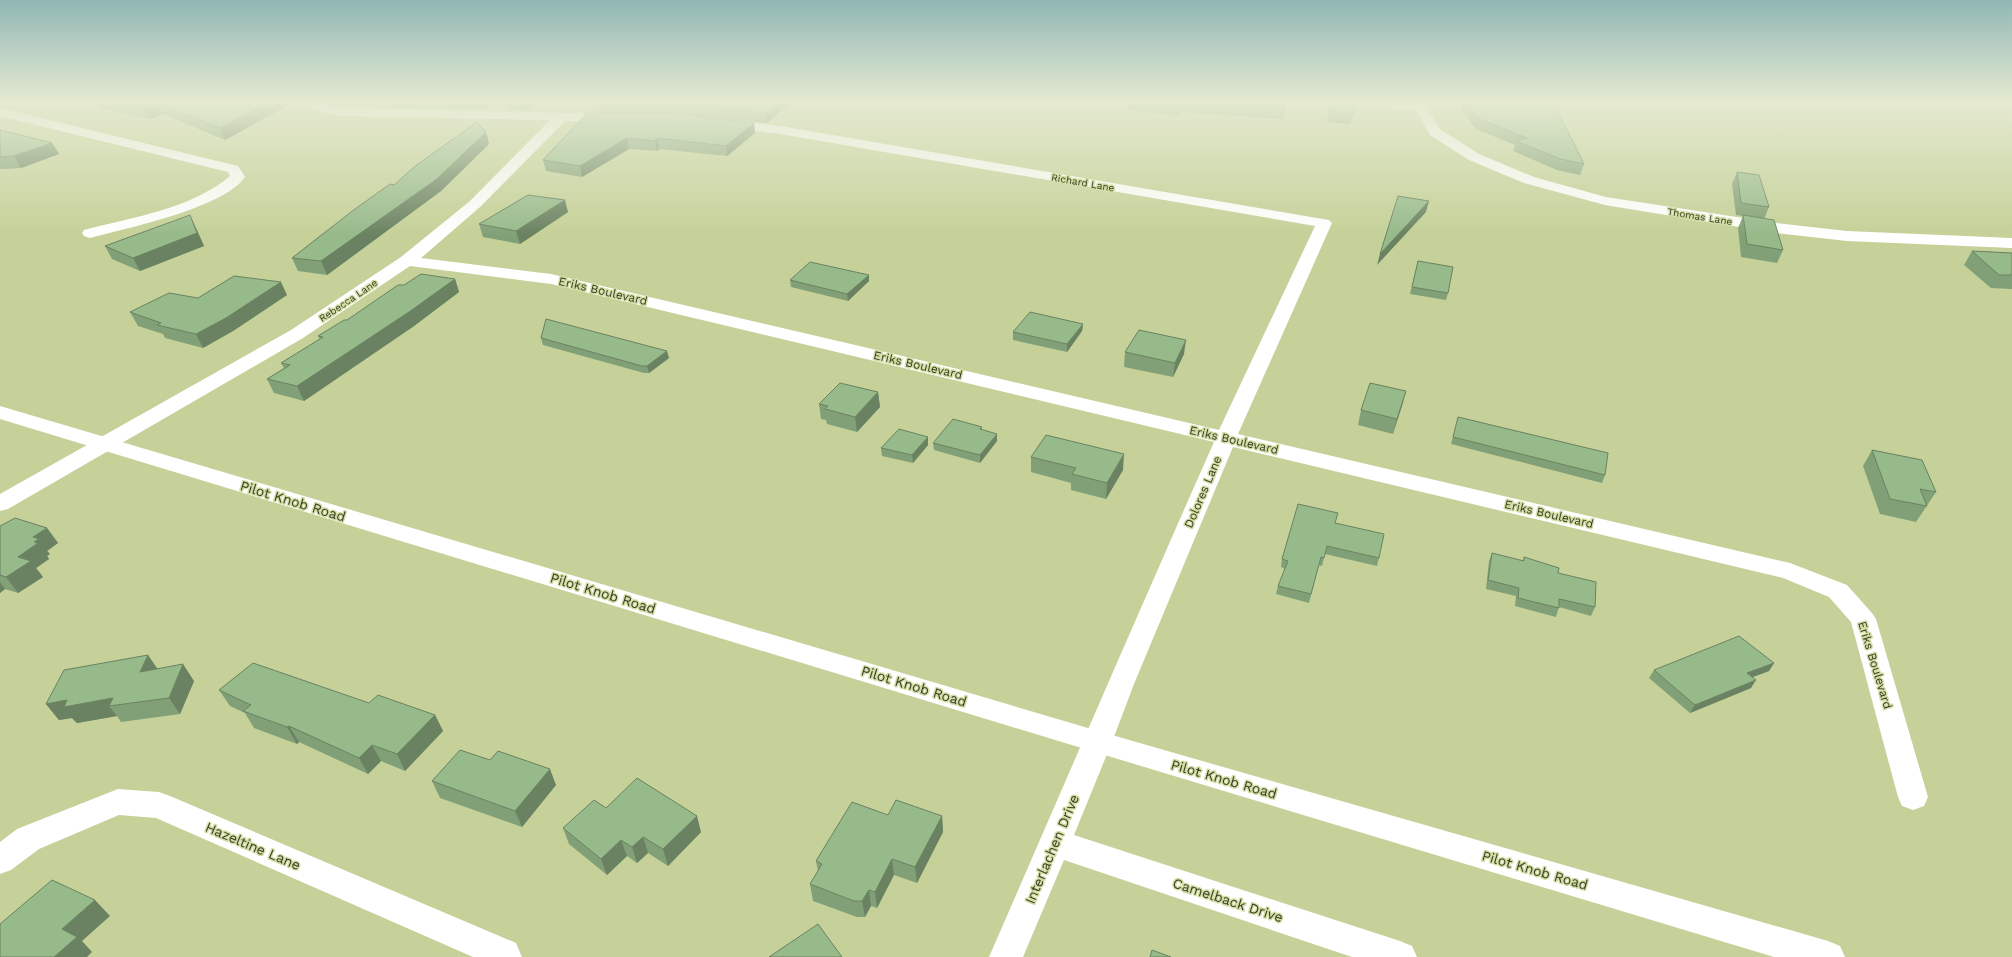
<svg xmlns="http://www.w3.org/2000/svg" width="2012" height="957" viewBox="0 0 2012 957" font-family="'Work Sans',sans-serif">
<rect width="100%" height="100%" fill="#c5d198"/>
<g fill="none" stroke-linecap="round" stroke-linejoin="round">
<!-- minor -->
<path fill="#fff" fill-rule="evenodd" d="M 317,102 L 340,108 L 613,114 L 619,118 L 613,122 L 565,121 L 480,207 L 421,258 L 551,274 L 1219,430 L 1315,226 L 780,134 L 725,127 L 718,123 L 725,119 L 780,126 L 1329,220 L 1332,223 L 1238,434 L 1790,563 L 1847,585 L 1872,613 L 1876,619 L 1928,797 L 1924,806 L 1913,810 L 1902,806 L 1898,797 L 1851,622 L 1829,597 L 1783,578 L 1233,447 L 1134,684 L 1112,742 L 1074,835 L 1400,941 L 1412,946 L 1417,957 L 1352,957 L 1064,860 L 1023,957 L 989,957 C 1064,785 1138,613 1214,442 L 551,284 L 410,266 L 303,338 L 8,509 L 0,511 L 0,494 L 291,330 L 401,257 L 470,201 L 550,120 L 340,116 L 312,109 L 310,106 L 312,103 Z
M 1364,102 L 1429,102 L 1427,108 L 1440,129 L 1479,154 L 1534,177 L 1606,197 L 1776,223 L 1847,231 L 2012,238 L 2012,248 L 1847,241 L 1776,233 L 1605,205 L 1524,183 L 1469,160 L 1430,135 L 1417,111 L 1370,106 Z
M 0,108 L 238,166 L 245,177 C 224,208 127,228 90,238 L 84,236 L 82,233 L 84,230 C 133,217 191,209 230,176 L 228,172 L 0,116 Z
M 118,789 L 159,792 L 170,796 L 516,943 L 522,957 L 473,957 L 156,818 L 119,815 L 39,849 L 11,870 L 0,874 L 0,842 L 17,829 Z"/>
<!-- secondary -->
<path fill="#fff" fill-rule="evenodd" d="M 0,406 L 1098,731 L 1828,941 L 1840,946 L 1845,957 L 1774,957 L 1098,753 L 0,419 Z"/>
</g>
<!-- wall -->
<path fill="#82a077" d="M 97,102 L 294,102 L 225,140 L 163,114 L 151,119 L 100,108 Z
M 388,102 L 497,102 L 482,109 L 396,108 Z
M 505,102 L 537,102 L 527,110 L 510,110 Z
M 598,102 L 789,102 L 789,104 L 767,123 L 684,114 L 600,112 Z
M 1127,102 L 1286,102 L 1283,119 L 1181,112 L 1180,116 L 1127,110 Z
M 1358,102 L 1350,124 L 1327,122 L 1329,111 Z
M 1462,102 L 1516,102 L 1517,105 L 1584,164 L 1580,175 L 1557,170 L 1513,151 L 1515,145 L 1476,129 L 1462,111 Z
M 588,112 L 754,123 L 755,133 L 727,156 L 659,149 L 657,151 L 629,149 L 582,177 L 546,171 L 543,160 Z
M 0,130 L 52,143 L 59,154 L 21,168 L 4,169 L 0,169 Z
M 486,132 L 489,144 L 441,191 L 327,275 L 298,271 L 292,258 L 394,185 Z
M 1737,172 L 1769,207 L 1764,219 L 1783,250 L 1777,263 L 1741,257 L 1738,228 L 1743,216 L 1736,215 L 1732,184 Z
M 568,212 L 520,244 L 483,237 L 479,224 Z
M 196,228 L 204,246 L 140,271 L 112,259 L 105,246 Z
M 1972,251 L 2012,253 L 2012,289 L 1991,288 L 1964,265 Z
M 1418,261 L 1448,293 L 1446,300 L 1410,294 Z
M 869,275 L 869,281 L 848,301 L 791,287 L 790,280 Z
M 455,279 L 459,292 L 414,326 L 304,401 L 274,393 L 267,379 L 284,368 L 281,363 L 320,339 L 318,336 L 347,320 L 404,285 Z
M 287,295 L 233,331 L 203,348 L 165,338 L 163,334 L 138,326 L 130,312 L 198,298 Z
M 1083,324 L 1082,331 L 1067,352 L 1013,340 L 1013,332 Z
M 541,338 L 669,358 L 649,373 L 644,373 L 543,345 Z
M 1125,352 L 1184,354 L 1173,377 L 1124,367 Z
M 1406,391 L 1393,434 L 1358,425 L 1361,410 Z
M 878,392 L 880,407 L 857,432 L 827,424 L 826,420 L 821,419 L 819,404 Z
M 1458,417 L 1605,475 L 1602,483 L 1451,444 Z
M 982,427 L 982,430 L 997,441 L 980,463 L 934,450 L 933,443 Z
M 928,437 L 928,445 L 913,463 L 882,456 L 881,448 Z
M 1872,450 L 1936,492 L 1916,522 L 1880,514 L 1863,466 Z
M 1031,457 L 1123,470 L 1106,499 L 1071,490 L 1071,483 L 1031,472 Z
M 1336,523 L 1379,558 L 1377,566 L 1325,554 L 1322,566 L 1319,565 L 1309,603 L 1276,594 L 1278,586 L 1285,569 L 1281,567 L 1282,559 Z
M 0,526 L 47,528 L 58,543 L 47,551 L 50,554 L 47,556 L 49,559 L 36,568 L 43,577 L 18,593 L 5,589 L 0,593 Z
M 1492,553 L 1523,561 L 1524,557 L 1558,573 L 1595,607 L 1591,616 L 1559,607 L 1556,617 L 1515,606 L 1516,596 L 1486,589 L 1489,561 Z
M 1774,663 L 1769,671 L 1753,677 L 1751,688 L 1690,713 L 1649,678 L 1654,670 Z
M 157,669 L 194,681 L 180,714 L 121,722 L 117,716 L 77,723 L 72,718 L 59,720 L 46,704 Z
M 219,690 L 369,703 L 435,715 L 443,731 L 405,771 L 381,761 L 368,774 L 299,742 L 297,744 L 254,728 L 245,713 L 230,706 Z
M 432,781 L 556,785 L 522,827 L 440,798 Z
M 606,808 L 701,832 L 668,866 L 648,853 L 637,863 L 627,856 L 607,875 L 569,844 L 563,828 Z
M 888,815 L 942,816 L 943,832 L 917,883 L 894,875 L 877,908 L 871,906 L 865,917 L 857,917 L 813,901 L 810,884 L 818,871 L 816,861 Z"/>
<!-- shaded-wall -->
<path fill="#6a8261" d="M 269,102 L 294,102 L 225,140 L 220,128 Z
M 480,102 L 497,102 L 482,109 Z
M 525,102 L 537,102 L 527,110 Z
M 779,102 L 789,102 L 789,104 L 767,123 L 766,113 Z
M 1182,102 L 1181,112 L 1180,116 L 1181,105 Z
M 1356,102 L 1358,102 L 1350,124 Z
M 158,103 L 163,114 L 151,119 L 145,108 Z
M 754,123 L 755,133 L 727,156 L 726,146 Z
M 486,132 L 489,144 L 441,191 L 327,275 L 321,261 Z
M 627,138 L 629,149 L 582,177 L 580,166 Z
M 657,138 L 659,149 L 657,151 L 655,141 Z
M 52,143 L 59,154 L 21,168 L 14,156 Z
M 565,200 L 568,212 L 520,244 L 516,231 Z
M 1429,201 L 1426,212 L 1377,265 L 1380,254 Z
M 190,215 L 196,228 L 204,246 L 140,271 L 133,258 Z
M 869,275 L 869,281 L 848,301 L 847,294 Z
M 455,279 L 459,292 L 414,326 L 304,401 L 297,386 Z
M 281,282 L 287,295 L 233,331 L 203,348 L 196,334 Z
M 1083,324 L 1082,331 L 1067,352 L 1067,344 Z
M 1186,340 L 1184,354 L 1173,377 L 1175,363 Z
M 667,351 L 669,358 L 649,373 L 647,366 Z
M 1406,391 L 1402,406 L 1393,434 L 1397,419 Z
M 878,392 L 880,407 L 857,432 L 855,417 Z
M 997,434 L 997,441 L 980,463 L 980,455 Z
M 928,437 L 928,445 L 913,463 L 912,455 Z
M 1124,454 L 1123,470 L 1106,499 L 1107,483 Z
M 47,528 L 58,543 L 47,551 L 50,554 L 47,556 L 49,559 L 36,568 L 43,577 L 18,593 L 6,577 L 18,557 L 34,542 L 33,537 Z
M 0,582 L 5,589 L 0,593 Z
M 148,655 L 159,671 L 140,672 Z
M 1774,663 L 1769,671 L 1742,681 L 1747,673 Z
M 183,664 L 194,681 L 180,714 L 169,698 Z
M 1756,680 L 1751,688 L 1690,713 L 1695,705 Z
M 113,698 L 109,706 L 117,716 L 77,723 L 72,718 L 59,720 L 46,704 L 67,700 Z
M 435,715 L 443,731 L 405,771 L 397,754 Z
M 289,726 L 299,742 L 297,744 L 287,727 Z
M 372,745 L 381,761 L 368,774 L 359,758 Z
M 550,769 L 556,785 L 522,827 L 515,811 Z
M 697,816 L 701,832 L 668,866 L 663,849 Z
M 942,816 L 943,832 L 917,883 L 915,867 Z
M 643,837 L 648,853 L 637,863 L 632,847 Z
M 621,840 L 627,856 L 607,875 L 601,859 Z
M 892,859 L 894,875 L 877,908 L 875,892 Z
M 869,890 L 871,906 L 865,917 L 862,901 Z
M 95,900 L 110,916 L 82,941 L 92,952 L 87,957 L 54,957 L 62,929 Z"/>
<!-- building -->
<path fill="#97ba8a" stroke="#6a8261" d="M 120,102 L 269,102 L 220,128 L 158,103 L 145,108 Z
M 598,102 L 779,102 L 766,113 L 682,104 Z
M 1158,102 L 1181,102 L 1181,105 Z
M 1204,102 L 1285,102 L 1284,108 Z
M 1332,102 L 1356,102 L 1353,113 L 1329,111 Z
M 1465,102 L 1516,102 L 1517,105 L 1556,108 L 1584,164 L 1560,159 L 1516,141 L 1527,138 L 1479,119 Z
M 588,112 L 682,114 L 754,123 L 726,146 L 657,138 L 655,141 L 627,138 L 580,166 L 543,160 Z
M 477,122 L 486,132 L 437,179 L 321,261 L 292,258 L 355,209 L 390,184 L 394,185 L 414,167 Z
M 0,130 L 52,143 L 14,156 L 0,157 Z
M 1737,172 L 1759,175 L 1769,207 L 1741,203 Z
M 528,195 L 565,200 L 516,231 L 479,224 Z
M 1398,196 L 1429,201 L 1380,254 Z
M 190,215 L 197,233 L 133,258 L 105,246 Z
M 1743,215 L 1774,220 L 1783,250 L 1747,244 Z
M 1972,251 L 2012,253 L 2012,275 L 1999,275 Z
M 1418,261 L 1453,267 L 1448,293 L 1412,287 Z
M 810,262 L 869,275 L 847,294 L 790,280 Z
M 421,274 L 455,279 L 409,312 L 297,386 L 267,379 L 290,365 L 281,363 L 323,337 L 318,336 L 344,320 L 347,320 L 398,285 L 404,285 Z
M 234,276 L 281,282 L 226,318 L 196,334 L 157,325 L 161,323 L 130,312 L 169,293 L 198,298 Z
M 1030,312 L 1083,324 L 1067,344 L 1013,332 Z
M 546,319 L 667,351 L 647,366 L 642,366 L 541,338 Z
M 1139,330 L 1186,340 L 1175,363 L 1125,352 Z
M 840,383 L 878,392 L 855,417 L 825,409 L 828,406 L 819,404 Z
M 1370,383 L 1406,391 L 1397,419 L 1361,410 Z
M 1458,417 L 1608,453 L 1605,475 L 1453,437 Z
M 953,419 L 982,427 L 980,429 L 997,434 L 980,455 L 933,443 Z
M 899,429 L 928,437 L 912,455 L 881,448 Z
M 1046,435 L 1124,454 L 1107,483 L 1072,474 L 1076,468 L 1031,457 Z
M 1872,450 L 1922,460 L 1936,492 L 1920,489 L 1927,506 L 1890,499 Z
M 1298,504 L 1338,513 L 1335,523 L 1384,534 L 1379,558 L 1327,546 L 1324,558 L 1321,557 L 1311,594 L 1278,586 L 1288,561 L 1282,559 Z
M 15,518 L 47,528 L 33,537 L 39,539 L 34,542 L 38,543 L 18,557 L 31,561 L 6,577 L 0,575 L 0,526 Z
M 1492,553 L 1524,561 L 1524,557 L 1559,568 L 1558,573 L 1596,582 L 1595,607 L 1559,599 L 1559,608 L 1518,598 L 1519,588 L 1488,580 Z
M 1739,636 L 1774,663 L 1747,673 L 1756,680 L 1695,705 L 1654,670 Z
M 148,655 L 140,672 L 183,664 L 169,698 L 109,706 L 113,698 L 64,707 L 67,700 L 46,704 L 64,670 Z
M 253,663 L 369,703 L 378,695 L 435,715 L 397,754 L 372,745 L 359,758 L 289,726 L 287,727 L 243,711 L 251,705 L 219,690 Z
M 460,750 L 490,760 L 498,751 L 550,769 L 515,811 L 432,781 Z
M 637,778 L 697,816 L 663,849 L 643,837 L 632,847 L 621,840 L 601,859 L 563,828 L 594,800 L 606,808 Z
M 896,800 L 942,816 L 915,867 L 892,859 L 875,892 L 869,890 L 862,901 L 854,901 L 810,884 L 822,864 L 816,861 L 852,802 L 888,815 Z
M 52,880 L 95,900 L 62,929 L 77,937 L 54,957 L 0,957 L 0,924 Z
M 818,924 L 842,957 L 769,957 Z
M 1152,950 L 1171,957 L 1150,957 Z"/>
<!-- sky -->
<linearGradient id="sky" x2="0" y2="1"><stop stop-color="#90b7b5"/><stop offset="0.43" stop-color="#e5ead1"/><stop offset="1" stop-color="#e5ead1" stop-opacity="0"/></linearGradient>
<rect width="2012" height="236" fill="url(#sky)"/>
<g text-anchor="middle" stroke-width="3" stroke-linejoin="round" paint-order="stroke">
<!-- far-street labels -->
<g font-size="10" fill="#393e27" stroke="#d2dea4">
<text transform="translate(1083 182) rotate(10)" y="4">Richard Lane</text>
<text transform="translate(1700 216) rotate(9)" y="4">Thomas Lane</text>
<text transform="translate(348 300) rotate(-34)" y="4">Rebecca Lane</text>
</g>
<!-- street labels -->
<g font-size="12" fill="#393e27" stroke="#d2dea4">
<text transform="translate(603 291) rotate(13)" y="4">Eriks Boulevard</text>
<text transform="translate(918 365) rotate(13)" y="4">Eriks Boulevard</text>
<text transform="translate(1234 440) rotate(13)" y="4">Eriks Boulevard</text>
<text transform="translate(1203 492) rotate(-67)" y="4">Dolores Lane</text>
<text transform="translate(1549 514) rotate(13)" y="4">Eriks Boulevard</text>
<text transform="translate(1875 665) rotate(73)" y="4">Eriks Boulevard</text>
</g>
<!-- near-street labels -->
<g font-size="14" fill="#393e27" stroke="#d2dea4">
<text transform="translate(293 501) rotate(17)" y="5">Pilot Knob Road</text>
<text transform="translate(603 593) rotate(17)" y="5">Pilot Knob Road</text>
<text transform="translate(914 686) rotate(17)" y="5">Pilot Knob Road</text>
<text transform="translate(1224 779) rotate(16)" y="5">Pilot Knob Road</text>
<text transform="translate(253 846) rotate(23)" y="5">Hazeltine Lane</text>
<text transform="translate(1052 849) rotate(-67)" y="5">Interlachen Drive</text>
<text transform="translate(1535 870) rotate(16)" y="5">Pilot Knob Road</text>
<text transform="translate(1228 900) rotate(18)" y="5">Camelback Drive</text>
</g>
</g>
</svg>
